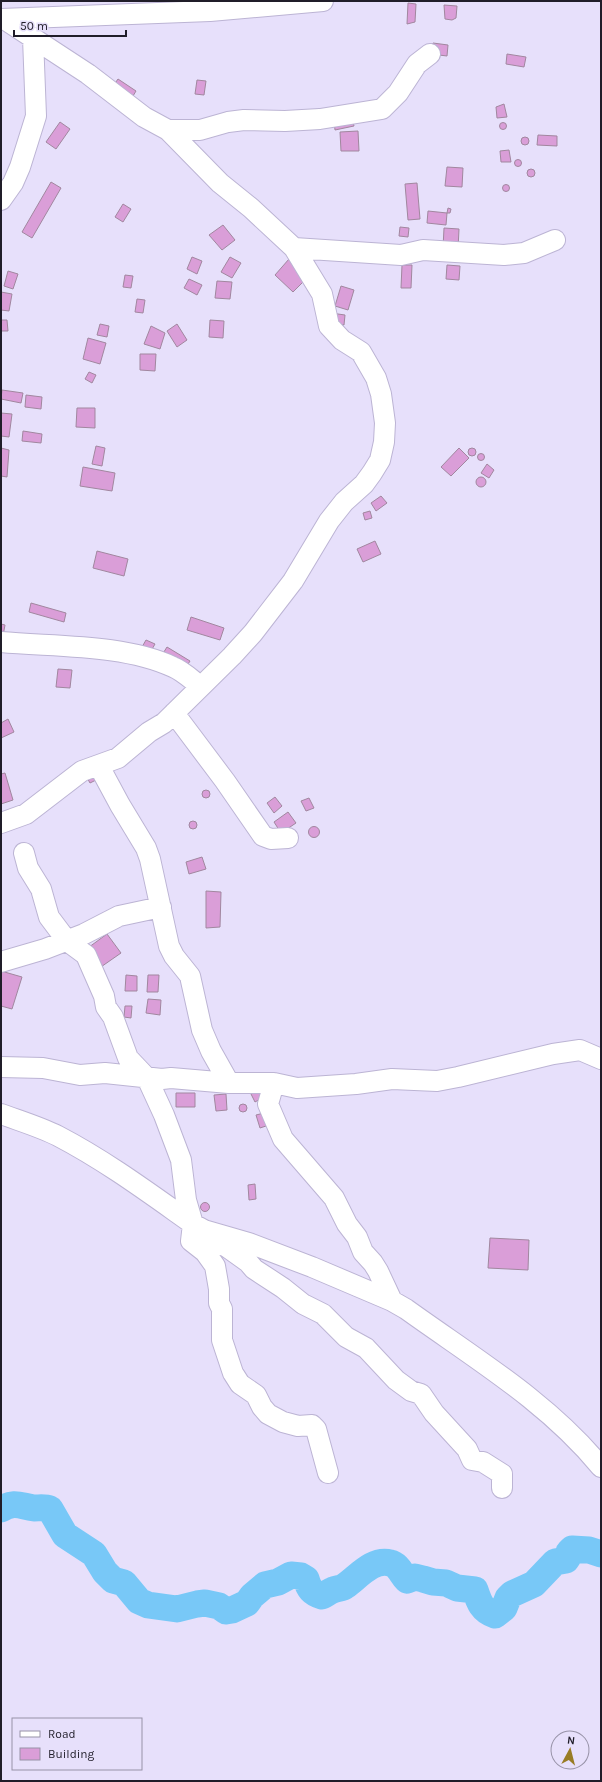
<svg xmlns="http://www.w3.org/2000/svg" width="602" height="1782" viewBox="0 0 602 1782" font-family="Karla,sans-serif">
<rect width="100%" height="100%" fill="#e7e0fb"/>
<g fill="none" stroke-linecap="round" stroke-linejoin="round">
<!-- river -->
<path stroke="#78c8f7" stroke-width="27" d="M 1,1509 C 15,1501 20,1506 34,1508 C 40,1508 45,1507 50,1509 L 65,1535 L 94,1554 L 105,1572 L 113,1580 L 124,1583 L 139,1601 L 148,1605 L 177,1609 L 197,1604 L 205,1603 L 219,1606 L 226,1611 L 232,1610 L 247,1603 L 252,1596 L 265,1585 L 278,1582 L 291,1575 L 301,1576 L 306,1579 C 309,1589 312,1593 322,1596 C 326,1594 330,1591 333,1590 C 337,1588 342,1589 345,1586 C 357,1578 373,1558 390,1563 C 399,1565 401,1574 407,1580 L 415,1577 L 423,1579 L 433,1582 L 446,1583 L 457,1588 L 475,1590 C 479,1602 482,1611 495,1615 L 504,1608 L 508,1598 L 512,1594 L 534,1584 L 555,1562 L 566,1560 L 568,1557 L 569,1552 L 572,1549 L 589,1550 L 601,1554"/>
</g>
<!-- building -->
<path fill="#da9ed8" stroke="#a1879f" d="M 408,3 L 416,4 L 415,22 L 407,24 Z
M 444,5 L 457,6 L 456,18 L 452,20 L 445,19 Z
M 433,43 L 448,45 L 447,56 L 431,54 Z
M 507,54 L 526,57 L 524,67 L 506,64 Z
M 118,79 L 136,91 L 130,101 L 111,89 Z
M 197,80 L 206,81 L 204,95 L 195,94 Z
M 504,104 L 507,117 L 497,118 L 496,107 Z
M 352,117 L 354,126 L 335,130 L 334,120 Z
M 60,122 L 70,129 L 56,149 L 46,142 Z
M499.5 126a3.5 3.5 0 1 1 7 0a3.5 3.5 0 1 1-7 0Z
M 358,131 L 359,151 L 341,151 L 340,132 Z
M 538,135 L 557,136 L 557,146 L 537,145 Z
M521 141a4 4 0 1 1 8 0a4 4 0 1 1-8 0Z
M 509,150 L 511,162 L 501,162 L 500,151 Z
M514.5 163a3.5 3.5 0 1 1 7 0a3.5 3.5 0 1 1-7 0Z
M 447,167 L 463,168 L 462,187 L 445,186 Z
M527 173a4 4 0 1 1 8 0a4 4 0 1 1-8 0Z
M 51,182 L 61,188 L 32,238 L 22,232 Z
M 417,183 L 420,219 L 408,220 L 405,184 Z
M502.5 188a3.5 3.5 0 1 1 7 0a3.5 3.5 0 1 1-7 0Z
M 123,204 L 131,209 L 123,222 L 115,217 Z
M 448,208 L 451,209 L 450,213 L 447,213 Z
M 428,211 L 447,213 L 446,225 L 427,223 Z
M 223,225 L 235,240 L 222,250 L 209,235 Z
M 400,227 L 409,228 L 408,237 L 399,236 Z
M 444,228 L 459,229 L 458,249 L 443,248 Z
M 192,257 L 202,261 L 197,274 L 187,269 Z
M 230,257 L 241,263 L 232,278 L 221,272 Z
M 289,259 L 308,277 L 293,292 L 275,275 Z
M 402,265 L 412,265 L 411,288 L 401,288 Z
M 447,265 L 460,266 L 459,280 L 446,279 Z
M 8,271 L 18,274 L 13,289 L 4,286 Z
M 125,275 L 133,276 L 131,288 L 123,287 Z
M 189,279 L 202,285 L 197,295 L 184,288 Z
M 217,281 L 232,282 L 230,299 L 215,298 Z
M 341,286 L 354,290 L 348,310 L 335,306 Z
M 1,292 L 12,294 L 9,311 L 1,310 Z
M 137,299 L 145,300 L 143,313 L 135,312 Z
M 331,313 L 345,315 L 344,325 L 329,323 Z
M 1,320 L 7,320 L 8,331 L 1,331 Z
M 210,320 L 224,321 L 223,338 L 209,337 Z
M 100,324 L 109,326 L 107,337 L 97,335 Z
M 177,324 L 187,340 L 177,347 L 167,331 Z
M 151,326 L 165,333 L 160,349 L 144,344 Z
M 88,338 L 106,343 L 100,364 L 83,359 Z
M 140,354 L 156,354 L 155,371 L 140,370 Z
M 89,372 L 96,375 L 92,383 L 85,379 Z
M 2,390 L 23,393 L 21,403 L 1,399 Z
M 26,395 L 42,397 L 41,409 L 25,407 Z
M 77,408 L 95,408 L 95,428 L 76,427 Z
M 1,413 L 12,414 L 9,437 L 1,436 Z
M 23,431 L 42,434 L 41,443 L 22,441 Z
M 96,446 L 105,448 L 102,466 L 92,464 Z
M468 452a4 4 0 1 1 8 0a4 4 0 1 1-8 0Z
M 1,448 L 9,450 L 7,477 L 1,476 Z
M 459,448 L 469,458 L 451,476 L 441,467 Z
M477.5 457a3.5 3.5 0 1 1 7 0a3.5 3.5 0 1 1-7 0Z
M 487,464 L 494,470 L 489,478 L 481,473 Z
M 83,467 L 115,473 L 112,491 L 80,486 Z
M476 482a5 5 0 1 1 10 0a5 5 0 1 1-10 0Z
M 381,496 L 387,503 L 376,511 L 371,503 Z
M 370,511 L 372,518 L 365,520 L 363,513 Z
M 375,541 L 381,554 L 363,562 L 357,549 Z
M 97,551 L 128,559 L 124,576 L 93,568 Z
M 31,603 L 66,613 L 64,622 L 29,612 Z
M 191,617 L 224,628 L 220,640 L 187,630 Z
M 1,624 L 5,625 L 3,636 L 1,636 Z
M 146,640 L 155,644 L 151,651 L 142,647 Z
M 167,647 L 190,661 L 185,669 L 162,655 Z
M 58,669 L 72,670 L 70,688 L 56,687 Z
M 8,719 L 14,732 L 1,738 L 1,723 Z
M 5,773 L 13,800 L 1,804 L 1,774 Z
M 85,774 L 98,779 L 90,783 Z
M202 794a4 4 0 1 1 8 0a4 4 0 1 1-8 0Z
M 275,797 L 282,806 L 274,813 L 267,803 Z
M 309,798 L 314,808 L 306,811 L 301,801 Z
M 288,812 L 296,823 L 281,833 L 274,822 Z
M189 825a4 4 0 1 1 8 0a4 4 0 1 1-8 0Z
M308.5 832a5.5 5.5 0 1 1 11 0a5.5 5.5 0 1 1-11 0Z
M 202,857 L 206,869 L 189,874 L 186,862 Z
M 206,891 L 221,892 L 220,927 L 206,928 Z
M 107,934 L 121,953 L 98,969 L 85,950 Z
M 1,971 L 22,977 L 12,1009 L 1,1006 Z
M 126,975 L 137,976 L 137,991 L 125,991 Z
M 148,975 L 159,975 L 158,992 L 147,992 Z
M 148,999 L 161,1000 L 160,1015 L 146,1013 Z
M 125,1006 L 132,1006 L 131,1018 L 124,1017 Z
M 258,1088 L 262,1098 L 255,1102 L 250,1092 Z
M 176,1093 L 195,1093 L 195,1107 L 176,1107 Z
M 226,1094 L 227,1110 L 216,1111 L 214,1095 Z
M239 1108a4 4 0 1 1 8 0a4 4 0 1 1-8 0Z
M 268,1112 L 272,1124 L 260,1128 L 256,1115 Z
M 255,1184 L 256,1199 L 249,1200 L 248,1185 Z
M200.5 1207a4.5 4.5 0 1 1 9 0a4.5 4.5 0 1 1-9 0Z
M 490,1238 L 529,1240 L 528,1270 L 488,1268 Z"/>
<g fill="none" stroke-linecap="round" stroke-linejoin="round">
<!-- minor casing -->
<g stroke="#bcb4d4" stroke-width="22">
<path id="minor" d="M 1,19 L 210,11 L 323,1
M 168,130 L 200,130 L 228,122 L 244,120 L 285,121 L 320,119 L 382,109 L 398,93 L 417,64 L 430,54
M 1,200 L 13,183 L 20,167 L 36,116 L 33,38
M 294,248 L 401,255 L 423,250 L 504,255 L 524,253 L 555,240
M 1,642 C 55,647 124,644 173,667 C 183,671 192,680 200,686
M 174,713 L 225,781 L 263,836 L 271,839 L 288,838
M 99,766 L 120,805 L 146,848 L 150,859 L 169,946 L 174,956 L 190,976 L 202,1030 L 211,1051 L 229,1083
M 1,823 L 26,814 L 82,771 L 118,758 L 149,732 L 164,723 L 232,656 L 253,633 L 293,581 L 329,521 L 344,502 L 364,484 L 372,473 L 380,460 L 384,442 L 385,423 L 381,394 L 376,378 L 361,352 L 342,340 L 329,326 L 322,294 L 294,248 L 251,208 L 220,183 L 168,130 L 144,117 L 88,74 L 4,19
M 24,853 L 28,868 L 41,889 L 49,917 L 67,941 L 86,955 L 104,996 L 106,1007 L 113,1017 L 128,1058 L 147,1078 L 164,1115 L 181,1160 L 186,1200 L 193,1224 L 191,1241 L 205,1252 L 215,1266 L 219,1289 L 219,1303 L 222,1309 L 222,1340 L 233,1373 L 240,1384 L 256,1395 L 262,1407 L 268,1414 L 283,1422 L 298,1426 L 312,1425 L 316,1429 L 328,1473
M 1,962 L 45,949 L 84,934 L 119,916 L 161,907
M 1,1067 L 43,1068 L 80,1075 L 105,1073 L 162,1079 L 171,1078 L 229,1083 L 274,1083 L 268,1104 L 283,1139 L 334,1198 L 347,1224 L 357,1237 L 363,1252 L 373,1263 L 378,1271 L 392,1301
M 274,1083 L 297,1088 L 356,1084 L 392,1079 L 437,1081 L 458,1077 L 553,1054 L 580,1050 L 601,1059
M 1,1114 C 20,1121 40,1127 58,1136 C 106,1161 149,1193 193,1224 L 204,1230 L 249,1243 L 312,1267 L 392,1301 L 406,1309 C 474,1358 548,1402 601,1467
M 214,1242 L 227,1247 L 248,1262 L 254,1269 L 283,1288 L 303,1304 L 323,1314 L 346,1337 L 366,1348 L 396,1380 L 411,1391 L 421,1394 L 434,1413 L 467,1449 L 472,1460 L 483,1462 L 502,1474 L 502,1488"/>
</g>
<!-- minor -->
<use href="#minor" stroke="#fff" stroke-width="20"/>
</g>
<!-- border -->
<rect width="602" height="1782" fill="none" stroke="#201d29" stroke-width="4"/>
<!-- legend -->
<rect x="12" y="1718" width="130" height="52" fill="#e7e0fb" stroke="#9792a7"/>
<rect x="20" y="1731" width="20" height="6" fill="#ffffff" stroke="#9792a7"/>
<text x="48" y="1738" font-size="12" fill="#201d29">Road</text>
<rect x="20" y="1748" width="20" height="12" fill="#da9ed8" stroke="#9792a7"/>
<text x="48" y="1758" font-size="12" fill="#201d29">Building</text>
<!-- north arrow -->
<g transform="translate(570 1750) rotate(7)"><circle r="19" fill="#e7e0fb" stroke="#9792a7"/>
<path d="M0-3L7 15L0 10L-7 15Z" fill="#987c25"/>
<text y="-6" font-size="11" font-weight="bold" text-anchor="middle" fill="#201d29">N</text>
</g>
<!-- scale -->
<path d="M14 30v6h112v-6" fill="none" stroke="#201d29" stroke-width="2"/>
<text x="20" y="30" font-size="12" fill="#201d29" stroke="#e7e0fb" stroke-width="3" paint-order="stroke">50 m</text>
</svg>
